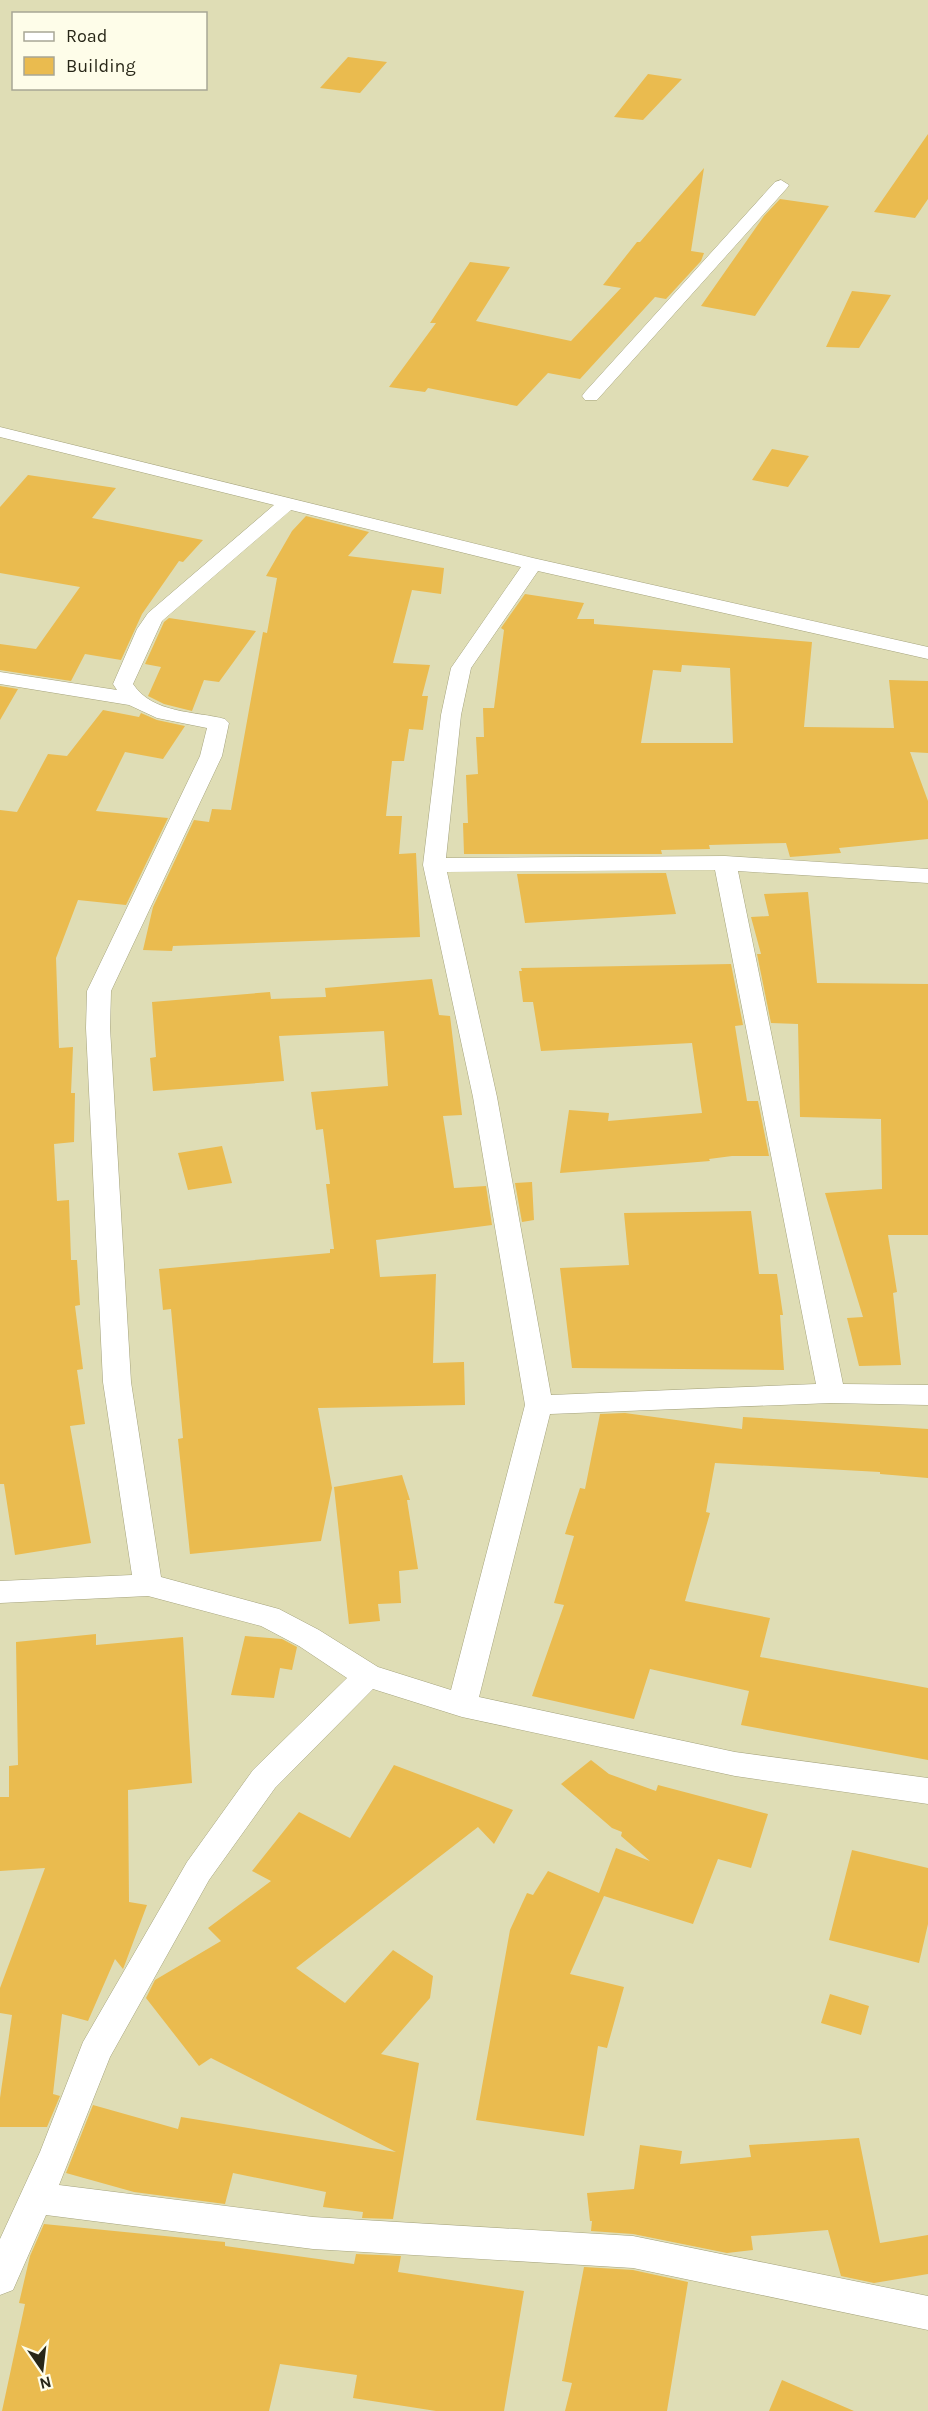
<svg xmlns="http://www.w3.org/2000/svg" width="928" height="2411" viewBox="0 0 928 2411" font-family="Karla,sans-serif">
<rect width="100%" height="100%" fill="#dfddb5"/>
<!-- building -->
<path fill="#eabb4f" fill-rule="evenodd" d="M 348,57 L 387,62 L 360,93 L 320,88 Z
M 648,74 L 682,79 L 643,120 L 614,117 Z
M 928,134 L 928,199 L 915,218 L 874,212 Z
M 704,168 L 691,251 L 704,253 L 701,261 L 666,299 L 655,297 L 580,379 L 548,373 L 517,406 L 428,388 L 425,392 L 389,387 L 436,323 L 430,323 L 470,262 L 510,267 L 476,321 L 571,341 L 621,288 L 603,285 L 637,242 L 640,242 Z
M 780,199 L 829,206 L 755,316 L 701,306 L 764,216 Z
M 852,291 L 891,295 L 859,348 L 826,347 Z
M 772,449 L 809,456 L 788,487 L 752,480 Z
M 28,475 L 116,488 L 92,518 L 203,540 L 183,562 L 179,561 L 142,614 L 121,660 L 85,654 L 71,681 L 0,670 L 0,644 L 36,649 L 80,587 L 0,573 L 0,507 Z
M 306,516 L 369,532 L 348,556 L 444,568 L 441,594 L 412,590 L 393,663 L 430,665 L 422,696 L 428,696 L 423,730 L 409,729 L 404,761 L 392,761 L 386,816 L 402,816 L 399,854 L 416,853 L 420,937 L 173,946 L 172,951 L 143,950 L 153,907 L 194,820 L 209,822 L 212,809 L 231,810 L 263,632 L 267,633 L 277,578 L 266,576 L 292,531 Z
M 525,594 L 584,603 L 577,619 L 594,619 L 594,624 L 812,642 L 804,727 L 894,728 L 889,680 L 928,681 L 928,753 L 910,752 L 928,801 L 928,839 L 839,848 L 841,853 L 790,857 L 786,843 L 709,845 L 710,849 L 661,850 L 662,854 L 464,854 L 463,823 L 468,823 L 466,775 L 478,774 L 476,737 L 484,737 L 483,708 L 494,708 L 504,630 L 501,628 ZM 682,665 L 730,668 L 733,743 L 641,743 L 653,670 L 681,672 Z
M 169,618 L 256,631 L 219,682 L 204,680 L 192,711 L 164,704 L 148,696 L 161,667 L 145,664 L 164,622 Z
M 0,686 L 18,689 L 0,720 Z
M 103,710 L 139,717 L 141,713 L 157,720 L 185,726 L 163,759 L 125,752 L 96,811 L 168,818 L 126,905 L 78,900 L 56,958 L 59,1048 L 73,1047 L 71,1093 L 75,1093 L 74,1142 L 54,1144 L 57,1201 L 69,1200 L 71,1260 L 77,1260 L 80,1305 L 75,1306 L 83,1369 L 77,1370 L 85,1424 L 70,1426 L 91,1543 L 15,1555 L 4,1484 L 0,1484 L 0,810 L 17,812 L 48,754 L 67,756 Z
M 666,873 L 676,914 L 525,923 L 517,874 Z
M 808,892 L 817,983 L 928,984 L 928,1235 L 888,1235 L 897,1292 L 893,1293 L 901,1365 L 859,1366 L 847,1318 L 863,1317 L 825,1193 L 882,1189 L 881,1119 L 800,1117 L 798,1024 L 771,1023 L 757,954 L 761,954 L 751,917 L 769,916 L 764,894 Z
M 731,964 L 743,1025 L 735,1026 L 747,1101 L 758,1101 L 769,1156 L 732,1156 L 709,1159 L 710,1161 L 560,1173 L 569,1110 L 609,1113 L 608,1121 L 702,1113 L 692,1043 L 541,1051 L 533,1002 L 523,1002 L 519,971 L 522,971 L 521,968 Z
M 432,979 L 439,1015 L 450,1016 L 462,1115 L 443,1116 L 454,1188 L 486,1186 L 492,1225 L 376,1240 L 380,1277 L 436,1274 L 433,1363 L 464,1362 L 465,1405 L 318,1408 L 332,1488 L 321,1541 L 190,1554 L 178,1439 L 183,1438 L 171,1309 L 163,1310 L 159,1269 L 330,1253 L 330,1249 L 334,1249 L 326,1184 L 330,1184 L 323,1129 L 316,1130 L 311,1092 L 388,1086 L 384,1031 L 279,1036 L 284,1081 L 153,1091 L 150,1058 L 156,1057 L 152,1002 L 270,992 L 271,999 L 326,997 L 325,988 Z
M 222,1146 L 232,1183 L 188,1190 L 178,1153 Z
M 532,1182 L 534,1220 L 522,1222 L 515,1183 Z
M 751,1211 L 759,1274 L 777,1274 L 783,1315 L 780,1315 L 784,1370 L 572,1368 L 560,1268 L 629,1265 L 624,1213 Z
M 625,1413 L 742,1429 L 743,1417 L 928,1429 L 928,1478 L 880,1474 L 880,1472 L 715,1463 L 706,1512 L 710,1513 L 685,1601 L 770,1618 L 760,1657 L 928,1688 L 928,1760 L 741,1725 L 749,1691 L 650,1669 L 634,1719 L 532,1696 L 564,1605 L 554,1603 L 574,1536 L 565,1534 L 580,1488 L 585,1489 L 600,1414 Z
M 402,1475 L 410,1500 L 407,1500 L 418,1569 L 399,1571 L 401,1603 L 378,1604 L 380,1621 L 349,1624 L 334,1487 Z
M 96,1634 L 96,1645 L 183,1637 L 192,1783 L 128,1790 L 129,1902 L 147,1905 L 125,1964 L 123,1969 L 115,1959 L 88,2021 L 62,2014 L 53,2094 L 60,2096 L 47,2127 L 0,2127 L 0,2098 L 12,2015 L 0,2013 L 0,1988 L 45,1868 L 0,1871 L 0,1797 L 9,1797 L 9,1766 L 18,1765 L 16,1642 Z
M 245,1636 L 282,1639 L 297,1647 L 292,1670 L 280,1668 L 274,1698 L 231,1695 Z
M 591,1760 L 609,1774 L 656,1791 L 658,1785 L 768,1814 L 751,1868 L 718,1859 L 693,1924 L 604,1896 L 570,1974 L 624,1987 L 607,2048 L 598,2046 L 584,2136 L 476,2120 L 510,1930 L 527,1893 L 533,1895 L 548,1871 L 599,1893 L 616,1848 L 650,1861 L 621,1836 L 622,1832 L 612,1828 L 561,1784 Z
M 394,1765 L 513,1810 L 494,1844 L 478,1827 L 296,1968 L 345,2003 L 393,1950 L 433,1976 L 430,1998 L 381,2054 L 419,2063 L 393,2219 L 362,2218 L 363,2212 L 323,2207 L 326,2192 L 233,2173 L 225,2204 L 134,2192 L 66,2173 L 93,2105 L 178,2129 L 181,2117 L 396,2152 L 211,2058 L 199,2066 L 146,1998 L 155,1980 L 221,1941 L 208,1928 L 271,1881 L 252,1871 L 299,1812 L 350,1838 Z
M 852,1850 L 928,1868 L 928,1924 L 919,1963 L 829,1940 Z
M 830,1994 L 869,2006 L 861,2035 L 821,2023 Z
M 859,2138 L 880,2243 L 928,2235 L 928,2274 L 874,2283 L 841,2276 L 828,2230 L 751,2236 L 753,2250 L 727,2253 L 633,2234 L 591,2231 L 592,2221 L 590,2221 L 587,2193 L 634,2189 L 640,2145 L 682,2151 L 680,2164 L 751,2157 L 749,2145 Z
M 44,2224 L 225,2242 L 225,2246 L 354,2264 L 356,2254 L 401,2256 L 398,2272 L 524,2291 L 504,2411 L 436,2411 L 353,2398 L 357,2375 L 280,2364 L 269,2411 L 2,2411 L 25,2304 L 19,2303 L 30,2256 Z
M 584,2267 L 633,2270 L 688,2282 L 667,2411 L 565,2411 L 572,2383 L 562,2381 Z
M 782,2380 L 854,2411 L 769,2411 Z"/>
<g fill="none" stroke-linecap="round" stroke-linejoin="round">
<!-- street casing -->
<g stroke="#a5a37d" stroke-width="1">
<path id="street" d="M 781,180 L 789,185 L 787,188 L 597,400 L 585,400 L 582,396 L 585,392 L 775,182 Z
M 0,427 L 533,558 L 928,647 L 928,659 L 538,571 L 471,668 L 461,715 L 446,858 L 725,856 L 928,869 L 928,883 L 738,871 L 843,1384 L 928,1385 L 928,1405 L 831,1403 L 550,1414 L 479,1697 L 735,1752 L 928,1778 L 928,1804 L 735,1776 L 462,1717 L 373,1689 L 275,1788 L 209,1880 L 110,2057 L 59,2185 L 313,2217 L 633,2236 L 928,2296 L 928,2330 L 633,2268 L 313,2249 L 46,2215 L 13,2290 L 0,2295 L 0,2239 L 40,2152 L 83,2042 L 187,1862 L 253,1770 L 347,1678 L 299,1646 L 261,1626 L 148,1596 L 0,1603 L 0,1581 L 132,1575 L 103,1382 L 86,1028 L 87,991 L 200,756 L 207,728 L 157,718 L 129,705 L 0,684 L 0,672 L 117,690 L 113,684 L 137,629 L 148,613 L 274,505 L 0,437 ZM 291,510 L 521,567 L 451,668 L 441,715 L 423,865 L 473,1097 L 525,1405 L 451,1690 L 378,1667 L 319,1630 L 279,1609 L 161,1577 L 131,1382 L 110,1028 L 111,991 L 222,756 L 229,723 L 225,719 C 195,711 153,714 133,684 L 162,621 ZM 715,870 L 816,1384 L 551,1395 L 497,1097 L 447,872 Z"/>
</g>
<!-- street -->
<use href="#street" fill="#fff" fill-rule="evenodd"/>
</g>
<!-- legend -->
<rect x="12" y="12" width="195" height="78" fill="#fefde9" stroke="#a8a795" stroke-width="1.5"/>
<rect x="24" y="32" width="30" height="9" fill="#ffffff" stroke="#a8a795" stroke-width="1.5"/>
<text x="66" y="42" font-size="18" fill="#282718">Road</text>
<rect x="24" y="57" width="30" height="18" fill="#eabb4f" stroke="#a8a795" stroke-width="1.5"/>
<text x="66" y="72" font-size="18" fill="#282718">Building</text>
<!-- north arrow -->
<g transform="translate(42 2369) rotate(166)" stroke="#fefde9" stroke-width="4.5" paint-order="stroke">
<path d="M0-4.5L10 22L0 15L-10 22Z" fill="#282718"/>
<text y="-9" font-size="16" font-weight="bold" text-anchor="middle" fill="#282718">N</text>
</g>
</svg>
